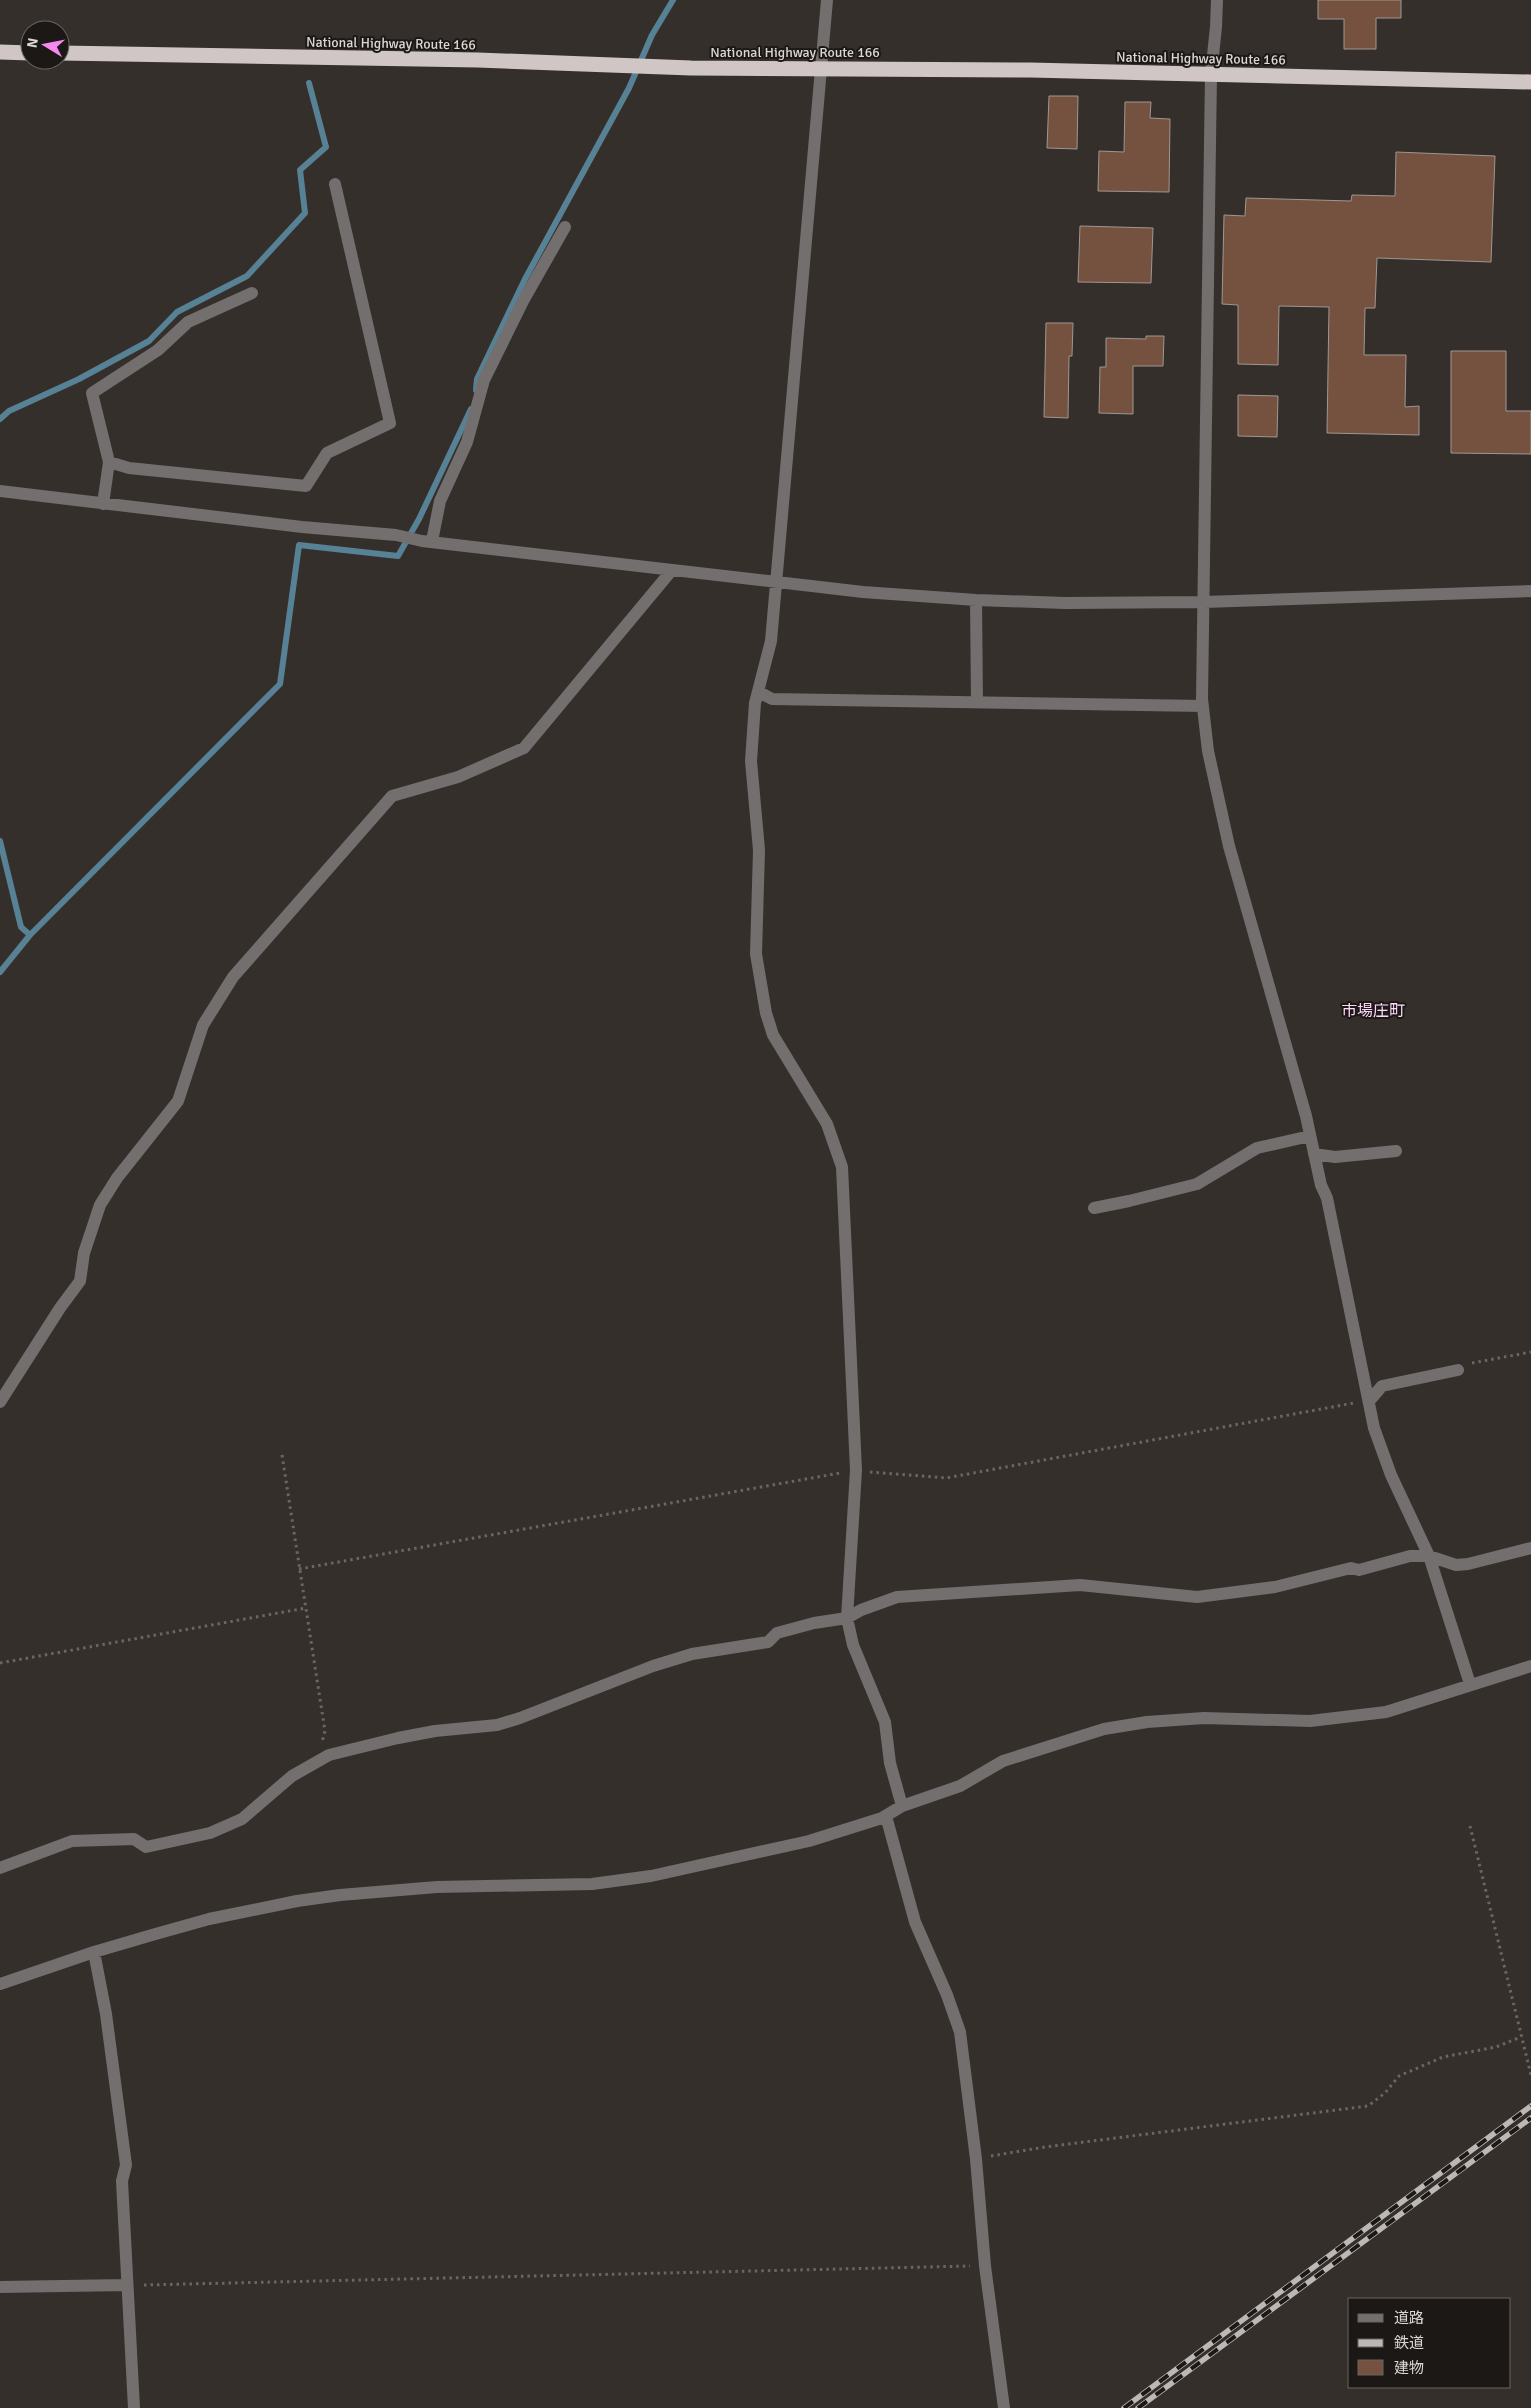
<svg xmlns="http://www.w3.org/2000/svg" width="1531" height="2408" viewBox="0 0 1531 2408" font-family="Signika,'Noto Sans JP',sans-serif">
<rect width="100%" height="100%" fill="#352f2b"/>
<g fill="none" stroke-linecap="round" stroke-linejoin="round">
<!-- stream -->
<path stroke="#578194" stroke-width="6" d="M 476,390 L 477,379 L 525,279 L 629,88 L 652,35 L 673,0
M 0,419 L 9,411 L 79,379 L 149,341 L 177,312 L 247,276 L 305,213 L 300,170 L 326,147 L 309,83
M 0,841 L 21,927 L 30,935
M 0,972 L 30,935 L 280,684 L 299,545 L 398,556 L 419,519 L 471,409"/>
</g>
<!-- building -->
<path fill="#74523f" stroke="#9f9793" d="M 1318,0 L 1401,0 L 1401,18 L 1376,18 L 1376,49 L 1344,49 L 1344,19 L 1318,19 Z
M 1049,96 L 1078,96 L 1077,149 L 1047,148 Z
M 1125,102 L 1151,102 L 1150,118 L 1170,119 L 1169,192 L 1098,191 L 1099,151 L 1124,152 Z
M 1396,152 L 1495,156 L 1491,262 L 1377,258 L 1375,308 L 1365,308 L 1364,355 L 1406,355 L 1405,407 L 1419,406 L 1419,435 L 1327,433 L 1329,307 L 1279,306 L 1278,365 L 1238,364 L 1238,305 L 1222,304 L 1224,215 L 1245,216 L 1246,198 L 1351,201 L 1352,195 L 1395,196 Z
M 1080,226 L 1153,228 L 1151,283 L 1078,282 Z
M 1046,323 L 1073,323 L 1072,356 L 1069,356 L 1068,418 L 1044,417 Z
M 1146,336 L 1164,336 L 1163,366 L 1133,366 L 1133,414 L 1099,413 L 1100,367 L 1106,367 L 1106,338 L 1146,339 Z
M 1451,351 L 1506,351 L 1506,411 L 1531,411 L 1531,454 L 1451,453 Z
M 1238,395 L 1278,396 L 1277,437 L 1238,436 Z"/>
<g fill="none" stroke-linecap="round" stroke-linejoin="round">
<!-- path -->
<path stroke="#6c6663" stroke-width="3" stroke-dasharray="2.5 4" stroke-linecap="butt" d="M 1472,1363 L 1531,1352
M 282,1455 L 325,1731 L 322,1742
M 870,1472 L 946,1478 L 1354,1403
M 299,1569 L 840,1473
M 0,1663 L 306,1608
M 1470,1826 L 1531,2075
M 991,2156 L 1045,2147 L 1368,2106 L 1385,2093 L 1399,2076 L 1443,2057 L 1496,2047 L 1521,2037
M 144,2285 L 970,2266"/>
<!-- minor -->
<path stroke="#736f6f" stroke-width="12" d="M 827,0 L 771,641 L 755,703 L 751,761 L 759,850 L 756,954 L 766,1013 L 773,1035 L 827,1124 L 842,1167 L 856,1470 L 847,1618 L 853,1645 L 885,1722 L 890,1763 L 902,1806
M 1217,0 L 1216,27 L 1211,74 L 1202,699 L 1208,751 L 1229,846 L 1306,1116 L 1321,1185 L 1327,1198 L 1374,1428 L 1391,1475 L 1429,1556 L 1470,1684
M 109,462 L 129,468 L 306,486 L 327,453 L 390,423 L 335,184
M 0,491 L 302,527 L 396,535 L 422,541 L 863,592 L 976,600 L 1065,603 L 1204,602 L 1531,591
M 103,504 L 109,462 L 92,393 L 158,350 L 188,322 L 252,293
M 432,541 L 440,501 L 467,442 L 484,380 L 523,301 L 565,227
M 976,600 L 977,702
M 759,692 L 772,699 L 1203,706
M 1314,1154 L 1335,1157 L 1396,1151
M 1094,1208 L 1129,1201 L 1197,1184 L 1257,1148 L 1310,1136
M 1370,1400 L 1382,1386 L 1458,1370
M 0,1402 L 60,1308 L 80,1281 L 84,1253 L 100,1205 L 117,1178 L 178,1101 L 203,1025 L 233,977 L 392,796 L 458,777 L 524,748 L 672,570
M 886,1816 L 915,1922 L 947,1995 L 960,2032 L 976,2159 L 985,2266 L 1004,2408
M 0,1868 L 72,1841 L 134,1839 L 146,1847 L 210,1833 L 242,1819 L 292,1776 L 329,1755 L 398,1738 L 435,1731 L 497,1725 L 520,1718 L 653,1666 L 692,1654 L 768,1642 L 777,1633 L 814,1623 L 847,1618 L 861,1610 L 897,1597 L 1080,1585 L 1197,1597 L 1275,1587 L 1351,1568 L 1359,1570 L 1410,1556 L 1429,1556 L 1456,1565 L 1468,1564 L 1531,1548
M 94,1952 L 106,2014 L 126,2165 L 122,2181 L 134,2408
M 0,1984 L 94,1952 L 152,1935 L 209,1919 L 297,1901 L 340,1895 L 437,1887 L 592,1884 L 651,1876 L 809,1841 L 882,1818 L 902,1806 L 960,1786 L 1003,1761 L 1104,1729 L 1147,1722 L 1204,1718 L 1310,1721 L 1386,1712 L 1531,1666
M 0,2287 L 127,2285"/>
<!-- highway -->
<path stroke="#d0c6c5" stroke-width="15" d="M 0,52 L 30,53
M 60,53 L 478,60 L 691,68 L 1030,70 L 1531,82"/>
<!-- rail casing -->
<g stroke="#bcb8b5" stroke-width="5.5">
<path id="rail" d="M 1124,2408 L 1531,2106
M 1138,2408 L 1531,2118"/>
</g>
<!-- rail -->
<use href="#rail" stroke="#1b1816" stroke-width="4" stroke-dasharray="11" stroke-linecap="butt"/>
</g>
<g text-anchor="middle" stroke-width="4" stroke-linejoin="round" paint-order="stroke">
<!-- street labels -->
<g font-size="14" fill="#dbd7d4" stroke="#1b1816">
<text transform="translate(391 43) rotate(1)" y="5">National Highway Route 166</text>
<text x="795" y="57">National Highway Route 166</text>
<text transform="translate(1201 58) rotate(1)" y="5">National Highway Route 166</text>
</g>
<!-- quarter labels -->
<g font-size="16" fill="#fcd7f8" stroke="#1b1816">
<text x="1373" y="1016">市場庄町</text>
</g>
</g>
<!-- legend -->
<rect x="1348" y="2298" width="162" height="90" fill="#1b1816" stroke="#686462"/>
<rect x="1358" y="2314" width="25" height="8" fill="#736f6f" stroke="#686462"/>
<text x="1394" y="2323" font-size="15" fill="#dbd7d4">道路</text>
<rect x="1358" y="2339" width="25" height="8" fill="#bcb8b5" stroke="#686462"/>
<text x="1394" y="2348" font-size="15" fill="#dbd7d4">鉄道</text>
<rect x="1358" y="2360" width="25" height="15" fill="#74523f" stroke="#686462"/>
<text x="1394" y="2373" font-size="15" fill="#dbd7d4">建物</text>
<!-- north arrow -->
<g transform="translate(45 45) rotate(280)"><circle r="24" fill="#1b1816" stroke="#686462"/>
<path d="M0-4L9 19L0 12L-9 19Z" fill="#f589ef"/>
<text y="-8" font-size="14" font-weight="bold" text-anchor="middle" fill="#dbd7d4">N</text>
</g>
</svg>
